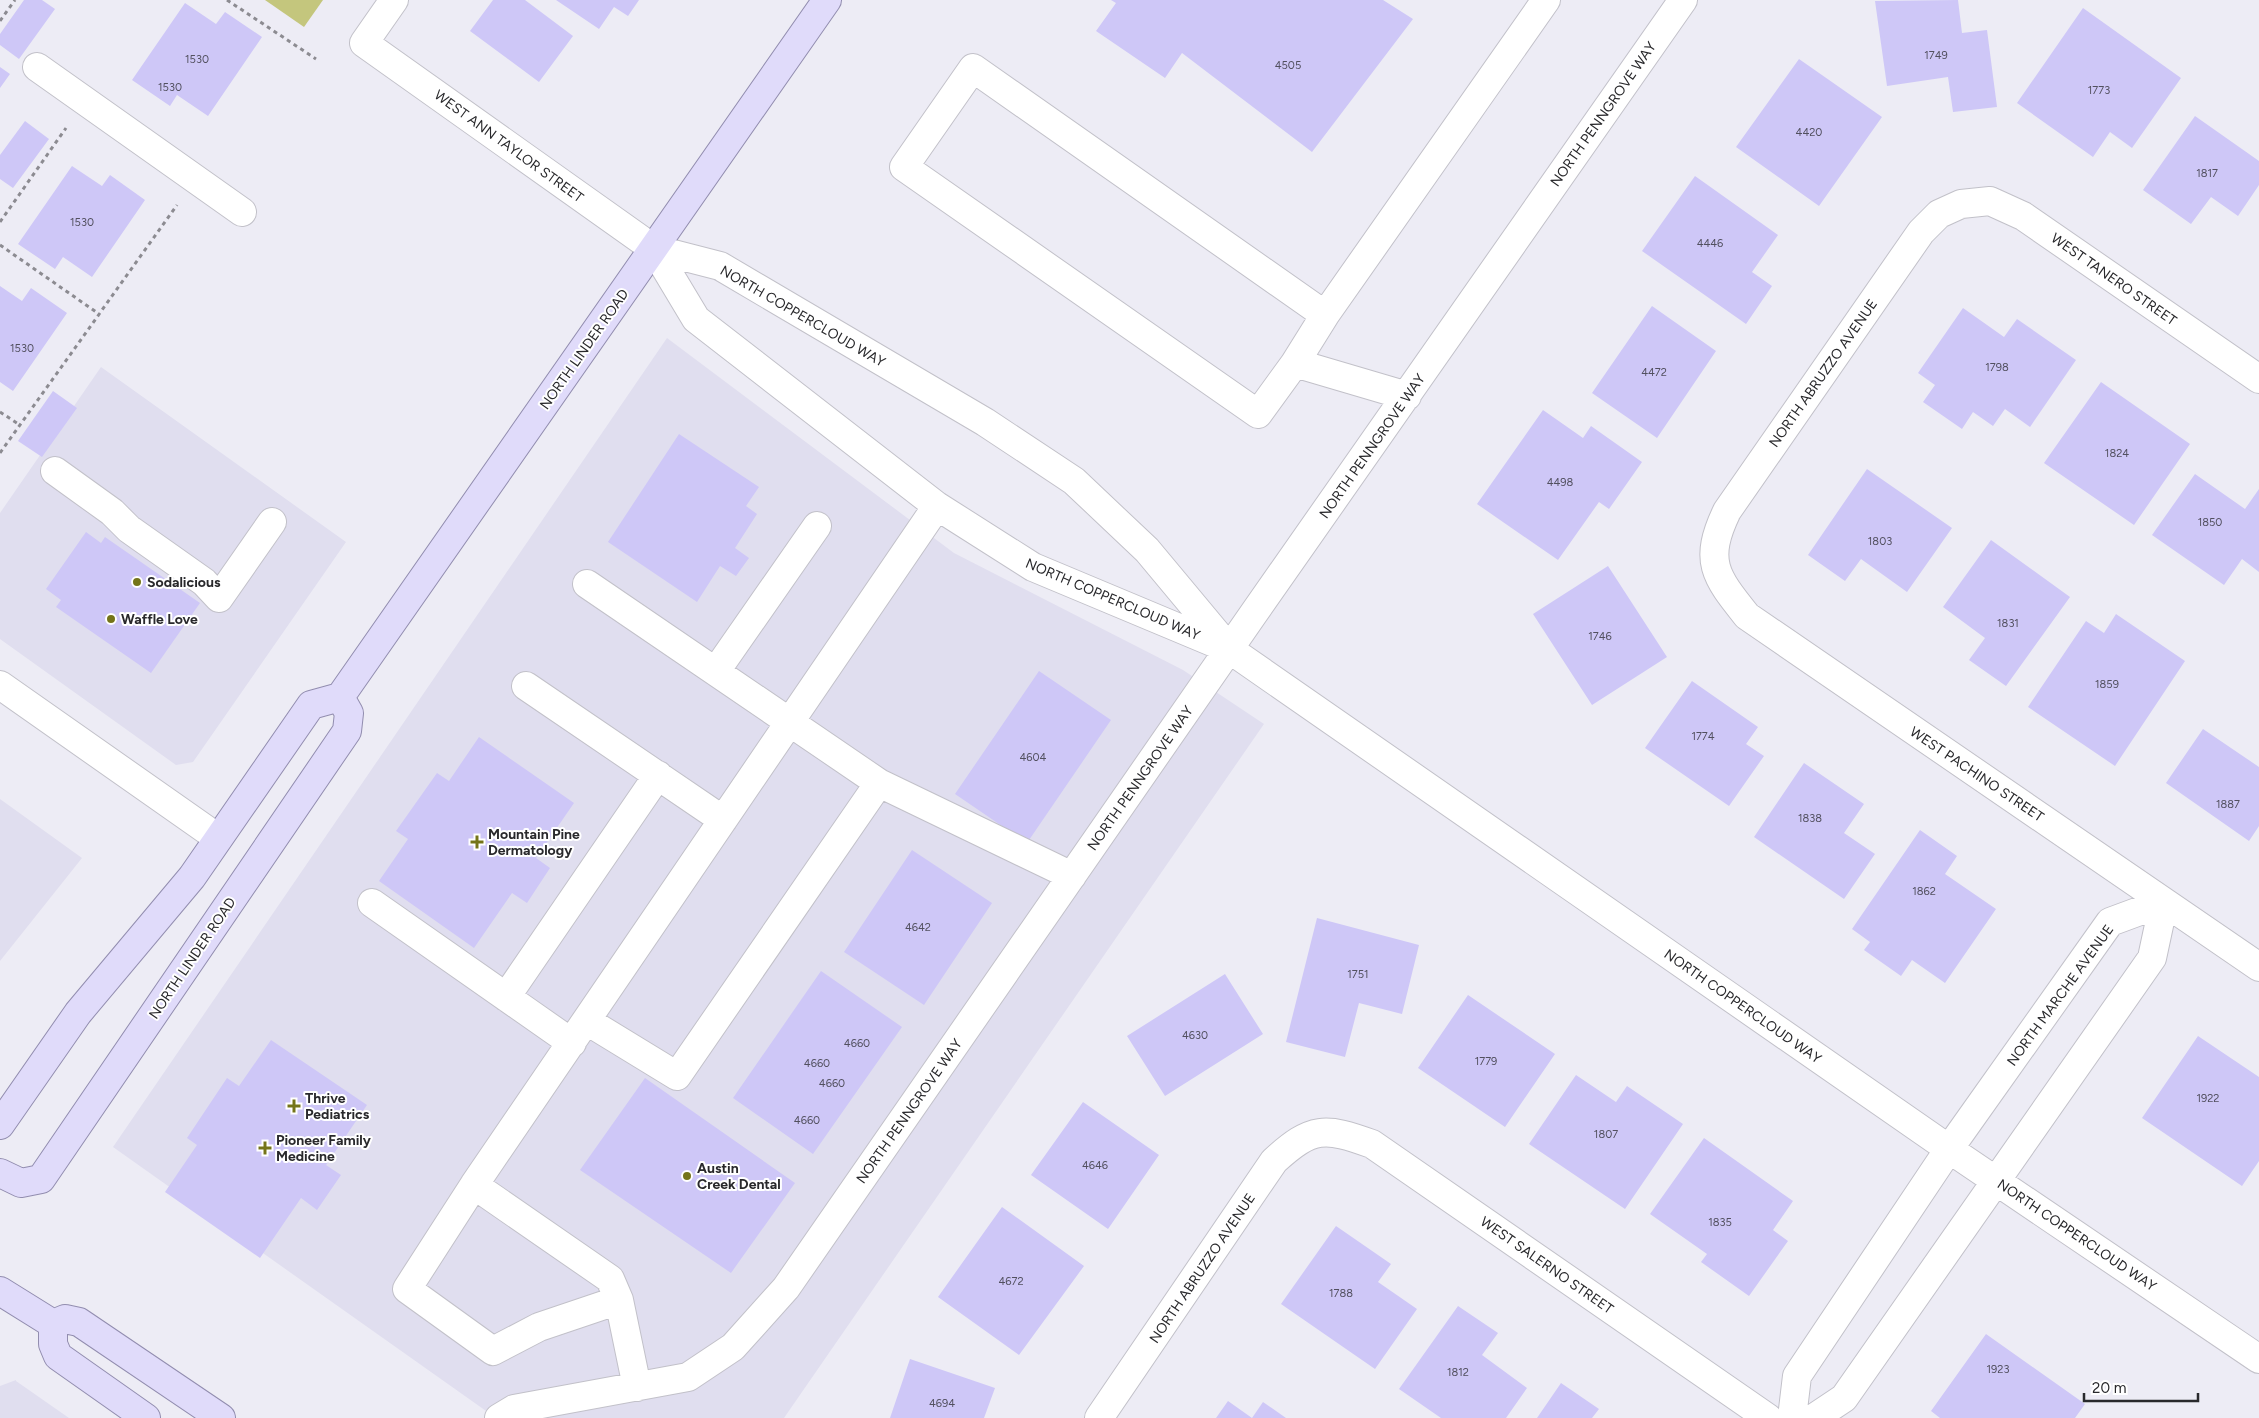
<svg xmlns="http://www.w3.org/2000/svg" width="2259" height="1418" viewBox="0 0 2259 1418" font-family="Figtree,sans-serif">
<rect width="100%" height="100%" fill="#edecf5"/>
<!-- built -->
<path fill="#e0deef" d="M 667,338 L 954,553 L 1183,670 L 1264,724 L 784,1418 L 496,1418 L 113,1147 Z
M 101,367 L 346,542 L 193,762 L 176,765 L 0,639 L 0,513 Z
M 0,799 L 82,858 L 0,961 Z
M 16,1380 L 16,1381 L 69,1418 L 0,1418 L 0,1386 Z"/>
<!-- green -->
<path fill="#c4c67d" d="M 265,0 L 323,0 L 304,27 Z"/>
<!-- building -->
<path fill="#cec7f7" d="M 24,0 L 42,0 L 55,9 L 19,59 L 0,45 L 0,34 Z
M 493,0 L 525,0 L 573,36 L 539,82 L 470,31 Z
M 556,0 L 639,0 L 628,16 L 614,7 L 599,29 Z
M 1111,0 L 1383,0 L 1413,19 L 1312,152 L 1182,53 L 1165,78 L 1096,31 L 1116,3 Z
M 1958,0 L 1962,33 L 1987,30 L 1997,107 L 1953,112 L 1948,77 L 1887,86 L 1875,1 Z
M 185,3 L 216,24 L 225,12 L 262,37 L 208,116 L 177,95 L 170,106 L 132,80 Z
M 2083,8 L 2181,78 L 2132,148 L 2110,132 L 2093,157 L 2017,103 Z
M 1799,59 L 1882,117 L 1819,206 L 1736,147 Z
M 0,67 L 10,74 L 0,88 Z
M 2195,116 L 2259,161 L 2259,185 L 2238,216 L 2211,197 L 2191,224 L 2143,190 Z
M 25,121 L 49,139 L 13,188 L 0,179 L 0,155 Z
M 72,166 L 102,186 L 110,175 L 145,200 L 92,277 L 63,257 L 55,269 L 18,244 Z
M 1695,176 L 1778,235 L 1752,272 L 1772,286 L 1746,324 L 1642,251 Z
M 0,286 L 22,301 L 31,288 L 67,313 L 13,391 L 0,382 Z
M 1652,306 L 1716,351 L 1657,438 L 1592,393 Z
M 1963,308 L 2004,337 L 2017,319 L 2076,360 L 2030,427 L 2005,409 L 1993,426 L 1973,412 L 1962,429 L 1923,402 L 1935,385 L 1918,373 Z
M 2101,382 L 2190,444 L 2134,525 L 2044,463 Z
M 53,391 L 77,408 L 42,457 L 18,441 Z
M 1543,410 L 1583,438 L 1591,426 L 1642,462 L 1609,509 L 1599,502 L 1558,560 L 1477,504 Z
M 679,434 L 759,487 L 746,506 L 757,514 L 735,548 L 749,558 L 736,576 L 720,566 L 697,602 L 608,542 Z
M 1867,469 L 1952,528 L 1907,592 L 1861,559 L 1845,581 L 1808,555 Z
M 2195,474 L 2245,509 L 2259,489 L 2259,572 L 2242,559 L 2224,585 L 2152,535 Z
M 86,532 L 101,543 L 105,537 L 200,603 L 151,673 L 56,607 L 61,600 L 46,589 Z
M 1991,540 L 2070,597 L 2006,686 L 1969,660 L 1985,638 L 1943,607 Z
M 1608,566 L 1667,657 L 1592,705 L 1533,614 Z
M 2116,614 L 2185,661 L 2115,766 L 2028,707 L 2086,621 L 2104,633 Z
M 1039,671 L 1111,720 L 1027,843 L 955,794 Z
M 1692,681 L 1758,727 L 1746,744 L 1764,756 L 1729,806 L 1645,748 Z
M 2203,729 L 2259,767 L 2259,826 L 2249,841 L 2166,783 Z
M 479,737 L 574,803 L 536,858 L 550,868 L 527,903 L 512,893 L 474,948 L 379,881 L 408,839 L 396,831 L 437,773 L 449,781 Z
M 1804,763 L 1864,804 L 1844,833 L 1875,854 L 1844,899 L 1754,837 Z
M 1920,830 L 1957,856 L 1945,874 L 1996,909 L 1945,983 L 1912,960 L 1901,976 L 1864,950 L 1870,942 L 1852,929 Z
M 912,850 L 992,903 L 924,1005 L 844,952 Z
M 1317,918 L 1419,945 L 1402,1014 L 1359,1003 L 1345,1057 L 1286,1042 Z
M 821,971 L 902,1027 L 813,1154 L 733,1098 Z
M 1225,974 L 1263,1034 L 1165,1096 L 1127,1036 Z
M 1468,995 L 1555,1054 L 1505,1127 L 1418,1068 Z
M 2198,1036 L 2259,1077 L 2259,1161 L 2242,1186 L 2142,1118 Z
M 271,1040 L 367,1105 L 326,1165 L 341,1175 L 317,1210 L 301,1198 L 260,1258 L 165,1192 L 197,1145 L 187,1138 L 227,1078 L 239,1086 Z
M 1576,1075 L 1616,1102 L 1627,1086 L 1683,1124 L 1625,1209 L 1529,1144 Z
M 645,1078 L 795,1183 L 731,1273 L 580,1170 Z
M 1083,1102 L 1159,1155 L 1108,1229 L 1031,1175 Z
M 1704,1138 L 1793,1201 L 1773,1230 L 1788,1241 L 1749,1296 L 1701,1262 L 1707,1254 L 1650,1214 Z
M 1002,1207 L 1084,1266 L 1019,1355 L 938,1297 Z
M 1336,1226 L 1391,1264 L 1378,1282 L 1417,1309 L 1375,1369 L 1281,1304 Z
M 1458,1306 L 1498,1333 L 1482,1355 L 1527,1388 L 1506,1418 L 1441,1418 L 1399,1389 Z
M 1986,1334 L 2085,1404 L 2075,1418 L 1940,1418 L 1931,1411 Z
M 910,1359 L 995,1388 L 984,1418 L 890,1418 Z
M 1561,1383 L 1599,1409 L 1592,1418 L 1537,1418 Z
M 1228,1401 L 1252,1418 L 1216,1418 Z
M 1263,1402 L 1286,1418 L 1252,1418 Z"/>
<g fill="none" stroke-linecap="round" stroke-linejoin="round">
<!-- minor casing -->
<g stroke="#c2c1c9" stroke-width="30">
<path id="minor" d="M 394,0 L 364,43 L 654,249 L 720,266 L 985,422 L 1074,481 L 1147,550 L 1227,646
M 37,67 L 242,212
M 654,249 L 696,319 L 937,506 L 1033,567 L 1229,649 L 1949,1149 L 2259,1359
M 1295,363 L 1258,414 L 904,167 L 973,68 L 1325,315
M 2259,379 L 2023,216 L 1990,201 L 1961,204 L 1939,214 L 1921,232 L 1727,511 C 1703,561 1715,576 1747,616 L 2259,967
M 1407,396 L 1295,363 L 1325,315 L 1546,0
M 55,471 L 112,512 L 129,529 L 204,582 L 219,598 L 272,522
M 587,584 L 879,783 L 1072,876
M 716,671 L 817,526
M 0,685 L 218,838
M 526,686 L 723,820
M 372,903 L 572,1043
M 506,997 L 658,775
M 587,1021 L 677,1076 L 879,783
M 474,1185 L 610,1279 L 619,1300 L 637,1387
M 619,1300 L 539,1327 L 493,1351 L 407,1289 L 474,1185 L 937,506
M 499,1418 L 514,1409 L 688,1377 L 733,1347 L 786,1288 L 1254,613 L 1683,0
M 1099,1418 L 1274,1161 C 1312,1126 1325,1127 1372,1144 L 1768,1418
M 1792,1418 L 1797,1376 L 1949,1149 L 2110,922 L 2164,902 L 2152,958 L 1844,1398 L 1814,1418"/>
</g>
<!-- major casing -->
<g stroke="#928daf" stroke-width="30">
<path id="major" d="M 0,1125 L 78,1013 L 192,877 L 311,705 L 340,697 L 827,0
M 0,1173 L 21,1183 L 41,1179 L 347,731 L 349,713 L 340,697
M 0,1291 L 53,1324
M 53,1324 L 65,1319 L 79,1322 L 221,1418
M 53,1324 L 53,1344 L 58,1356 L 146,1418"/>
</g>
<!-- path -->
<path stroke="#8c8b91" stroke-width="3" stroke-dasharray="4 4" stroke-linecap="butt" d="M 227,0 L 316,59
M 0,21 L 15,0
M 0,222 L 66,128
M 0,245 L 99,314
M 0,412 L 20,425
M 0,453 L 177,205"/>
<!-- minor -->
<use href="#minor" stroke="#fff" stroke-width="28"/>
<!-- major -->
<use href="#major" stroke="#e0dbfa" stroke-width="28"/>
</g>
<!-- markers -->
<g fill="#747419" stroke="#fff" stroke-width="2">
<circle cx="137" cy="582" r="5"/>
<circle cx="111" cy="619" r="5"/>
<path d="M474.5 834.5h5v5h5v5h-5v5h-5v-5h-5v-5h5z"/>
<path d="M291.5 1098.5h5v5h5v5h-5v5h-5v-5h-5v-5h5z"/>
<path d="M262.5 1140.5h5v5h5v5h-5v5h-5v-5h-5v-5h5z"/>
<circle cx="687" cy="1176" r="5"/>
</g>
<g text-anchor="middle" stroke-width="4" stroke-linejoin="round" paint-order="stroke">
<!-- number labels -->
<g font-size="11" fill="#52505f">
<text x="1936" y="59">1749</text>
<text x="197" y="63">1530</text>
<text x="1288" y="69">4505</text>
<text x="170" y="91">1530</text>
<text x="2099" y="94">1773</text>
<text x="1809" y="136">4420</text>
<text x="2207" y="177">1817</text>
<text x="82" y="226">1530</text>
<text x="1710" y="247">4446</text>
<text x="22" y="352">1530</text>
<text x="1997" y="371">1798</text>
<text x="1654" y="376">4472</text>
<text x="2117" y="457">1824</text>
<text x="1560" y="486">4498</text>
<text x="2210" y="526">1850</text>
<text x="1880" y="545">1803</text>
<text x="2008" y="627">1831</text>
<text x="1600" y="640">1746</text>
<text x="2107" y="688">1859</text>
<text x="1703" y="740">1774</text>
<text x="1033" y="761">4604</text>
<text x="2228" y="808">1887</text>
<text x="1810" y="822">1838</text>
<text x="1924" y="895">1862</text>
<text x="918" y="931">4642</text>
<text x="1358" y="978">1751</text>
<text x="1195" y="1039">4630</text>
<text x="857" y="1047">4660</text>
<text x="1486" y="1065">1779</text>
<text x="817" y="1067">4660</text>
<text x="832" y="1087">4660</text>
<text x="2208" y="1102">1922</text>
<text x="807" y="1124">4660</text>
<text x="1606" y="1138">1807</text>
<text x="1095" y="1169">4646</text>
<text x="1720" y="1226">1835</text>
<text x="1011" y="1285">4672</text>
<text x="1341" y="1297">1788</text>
<text x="1998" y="1373">1923</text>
<text x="1458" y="1376">1812</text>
<text x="942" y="1407">4694</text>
</g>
<!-- street labels -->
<g font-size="14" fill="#29292c" stroke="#fff">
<text transform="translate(1603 114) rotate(-55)" y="5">NORTH PENNGROVE WAY</text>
<text transform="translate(509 146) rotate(36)" y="5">WEST ANN TAYLOR STREET</text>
<text transform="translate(2114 279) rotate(35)" y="5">WEST TANERO STREET</text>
<text transform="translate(803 316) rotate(30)" y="5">NORTH COPPERCLOUD WAY</text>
<text transform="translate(584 349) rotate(-55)" y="5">NORTH LINDER ROAD</text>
<text transform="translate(1823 373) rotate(-55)" y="5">NORTH ABRUZZO AVENUE</text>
<text transform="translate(1372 446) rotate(-55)" y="5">NORTH PENNGROVE WAY</text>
<text transform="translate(1113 599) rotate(23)" y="5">NORTH COPPERCLOUD WAY</text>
<text transform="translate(1977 774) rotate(34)" y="5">WEST PACHINO STREET</text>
<text transform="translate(1140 778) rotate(-55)" y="5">NORTH PENNGROVE WAY</text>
<text transform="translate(192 958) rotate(-56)" y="5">NORTH LINDER ROAD</text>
<text transform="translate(2060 995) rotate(-54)" y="5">NORTH MARCHE AVENUE</text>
<text transform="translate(1743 1006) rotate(35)" y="5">NORTH COPPERCLOUD WAY</text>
<text transform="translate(909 1111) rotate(-55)" y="5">NORTH PENNGROVE WAY</text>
<text transform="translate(2077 1235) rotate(34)" y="5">NORTH COPPERCLOUD WAY</text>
<text transform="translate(1547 1265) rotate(35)" y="5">WEST SALERNO STREET</text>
<text transform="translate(1202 1268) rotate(-56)" y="5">NORTH ABRUZZO AVENUE</text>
</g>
<!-- poi labels -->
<g font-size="14" font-weight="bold" fill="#29292c" stroke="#fff" text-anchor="start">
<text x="147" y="587">Sodalicious</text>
<text x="121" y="624">Waffle Love</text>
<text x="488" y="839">Mountain Pine<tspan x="488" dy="16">Dermatology</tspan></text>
<text x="305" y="1103">Thrive<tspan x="305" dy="16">Pediatrics</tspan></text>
<text x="276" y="1145">Pioneer Family<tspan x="276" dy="16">Medicine</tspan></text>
<text x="697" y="1173">Austin<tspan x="697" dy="16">Creek Dental</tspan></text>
</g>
</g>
<!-- scale -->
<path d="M2084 1393v8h114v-8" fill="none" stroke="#29292c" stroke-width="2.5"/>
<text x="2092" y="1393" font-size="15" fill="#29292c" stroke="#ffffff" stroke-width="4" paint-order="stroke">20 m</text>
</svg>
